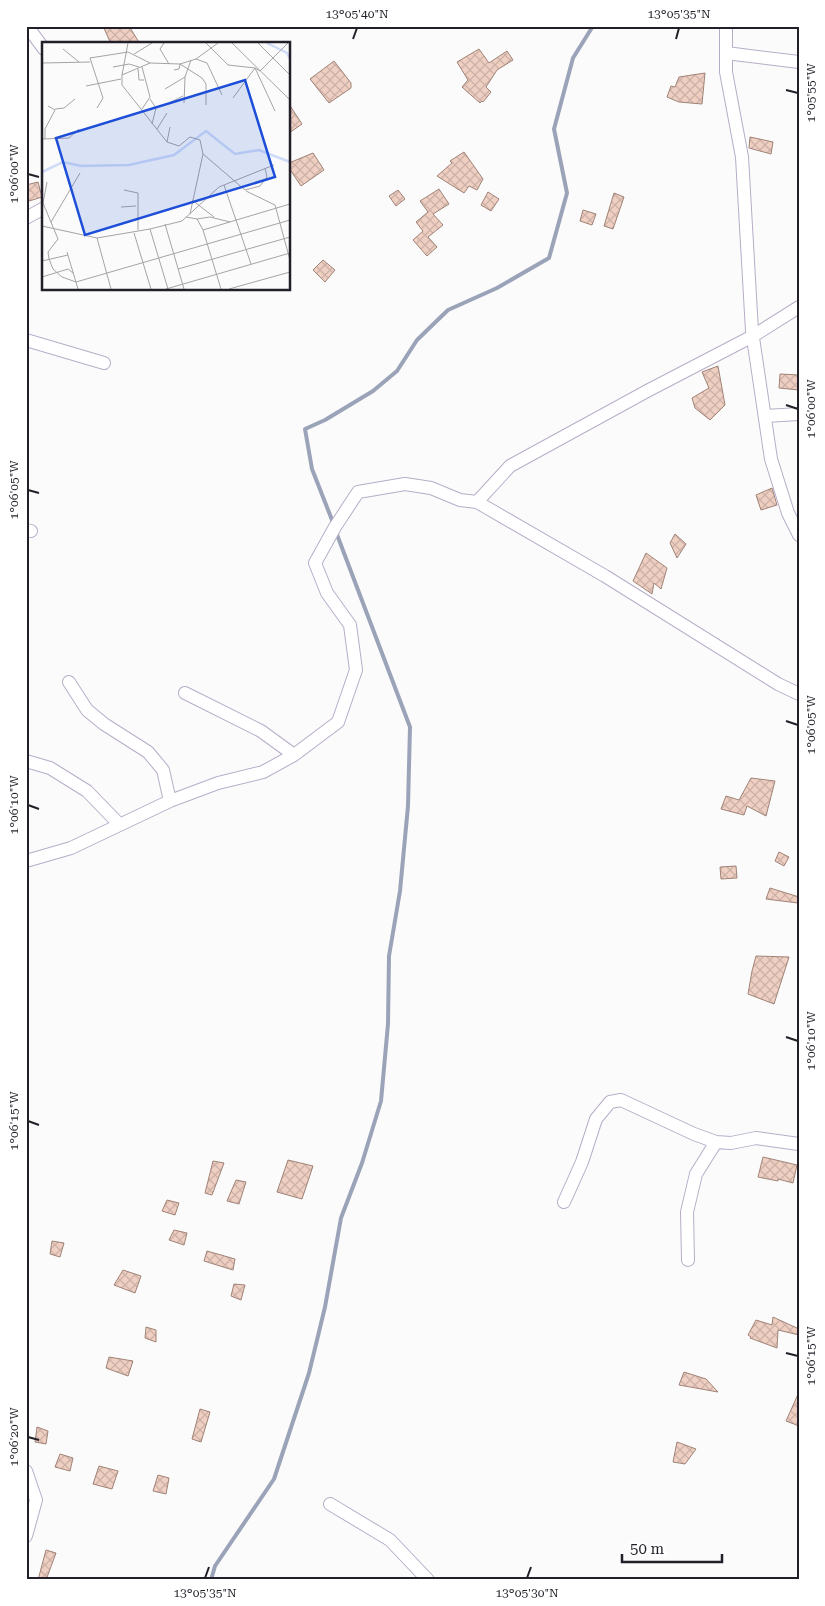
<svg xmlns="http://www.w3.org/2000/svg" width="825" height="1606" viewBox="0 0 825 1606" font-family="'Roboto Serif',serif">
<defs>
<pattern id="building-cross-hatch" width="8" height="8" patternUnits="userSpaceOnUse" patternTransform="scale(1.25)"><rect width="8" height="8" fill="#efcfc2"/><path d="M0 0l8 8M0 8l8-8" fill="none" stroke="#cdb1a7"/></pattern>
</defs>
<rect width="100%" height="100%" fill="#fbfbfb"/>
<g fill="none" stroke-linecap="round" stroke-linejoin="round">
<!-- stream -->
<path stroke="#9ba3b9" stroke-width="4" d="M 334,525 L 312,469 L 305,429 L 325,420 L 373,391 L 397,371 L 417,340 L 448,310 L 497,288 L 549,258 L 567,193 L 554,129 L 573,58 L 593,26
M 211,1580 L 215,1566 L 274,1479 L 309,1373 L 325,1307 L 341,1218 L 362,1163 L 381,1101 L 388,1024 L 389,956 L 400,891 L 408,806 L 410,727 L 336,532"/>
</g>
<!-- building -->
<path fill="url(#building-cross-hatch)" stroke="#a08377" d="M 103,26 L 129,26 L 140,44 L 111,44 Z
M 479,49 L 489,63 L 507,51 L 513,60 L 497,70 L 486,87 L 491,92 L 483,102 L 482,101 L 480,103 L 462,87 L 468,80 L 457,62 Z
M 334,61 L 351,83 L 351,88 L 329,103 L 310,79 Z
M 705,73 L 702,104 L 679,102 L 667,97 L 671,86 L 675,87 L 679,77 Z
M 289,104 L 302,124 L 289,133 Z
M 750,137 L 773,142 L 771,154 L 749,148 Z
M 464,152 L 483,179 L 477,190 L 469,186 L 464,193 L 437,176 L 452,163 L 450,161 Z
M 313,153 L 324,170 L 301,186 L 289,168 L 289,163 Z
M 38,182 L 42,197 L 26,202 L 26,185 Z
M 439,189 L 449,204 L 433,214 L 443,225 L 428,237 L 437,247 L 427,256 L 413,240 L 423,231 L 416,222 L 428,212 L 420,201 Z
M 398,190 L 405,199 L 396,206 L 389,196 Z
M 488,192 L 499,199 L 491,211 L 481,205 Z
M 614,193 L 624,197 L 613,229 L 604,226 Z
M 583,210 L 596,214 L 592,225 L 580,221 Z
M 323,260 L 335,270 L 325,282 L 313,270 Z
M 718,366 L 725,405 L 710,420 L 695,408 L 692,398 L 709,388 L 702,372 Z
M 780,374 L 799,375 L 799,390 L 779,388 Z
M 772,488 L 777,505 L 761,510 L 756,495 Z
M 675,534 L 686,544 L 677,558 L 670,543 Z
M 646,553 L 667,568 L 661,589 L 654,583 L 652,594 L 633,581 Z
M 751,778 L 775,781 L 766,816 L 747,806 L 744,815 L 721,809 L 726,796 L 739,800 Z
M 779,852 L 789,857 L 784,866 L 775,861 Z
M 736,866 L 737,878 L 721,879 L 720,867 Z
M 770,888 L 799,897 L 798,903 L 766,899 Z
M 756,956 L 789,957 L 774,1004 L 748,994 L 752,971 Z
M 763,1157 L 797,1165 L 793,1183 L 778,1179 L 778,1181 L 758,1177 Z
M 288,1160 L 313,1166 L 302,1199 L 277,1192 Z
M 213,1161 L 224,1163 L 212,1195 L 205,1193 Z
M 236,1180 L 246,1182 L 239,1204 L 227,1201 Z
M 167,1200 L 179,1203 L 175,1215 L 162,1211 Z
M 174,1230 L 187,1233 L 184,1245 L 169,1240 Z
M 52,1241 L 64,1243 L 60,1257 L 50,1254 Z
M 207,1251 L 235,1259 L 233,1270 L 204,1261 Z
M 123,1270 L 141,1276 L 135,1293 L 114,1285 Z
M 234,1284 L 245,1285 L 241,1300 L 231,1296 Z
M 773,1317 L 799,1329 L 799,1335 L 778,1330 L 777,1348 L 750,1338 L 751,1337 L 748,1335 L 756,1320 L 772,1325 Z
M 146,1327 L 156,1330 L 156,1342 L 145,1338 Z
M 109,1357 L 133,1361 L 128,1376 L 106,1368 Z
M 684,1372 L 706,1379 L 718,1392 L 679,1385 Z
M 799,1392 L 799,1426 L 786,1421 Z
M 200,1409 L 210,1412 L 201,1442 L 192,1439 Z
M 37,1427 L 48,1431 L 46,1444 L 35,1442 Z
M 677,1442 L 696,1449 L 685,1464 L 673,1462 Z
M 60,1454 L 73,1458 L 70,1471 L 55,1467 Z
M 99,1466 L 118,1471 L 112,1489 L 93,1484 Z
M 158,1475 L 169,1478 L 166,1494 L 153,1491 Z
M 46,1550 L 56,1553 L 46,1580 L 38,1580 Z"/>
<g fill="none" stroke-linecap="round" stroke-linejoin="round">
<!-- minor casing -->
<g stroke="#b8adc8" stroke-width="14">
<path id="minor" d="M 27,26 L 44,49
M 726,26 L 726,72 L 742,157 L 752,331 L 771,459 L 788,513 L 799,535
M 726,53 L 799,62
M 26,218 L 44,208
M 799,307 L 753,336 L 649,390 L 510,466 L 477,502 L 605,576 L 778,684 L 799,694
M 26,340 L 104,363
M 765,416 L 799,414
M 26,530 L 31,531
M 69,682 L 87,710 L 104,724 L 148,752 L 163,770 L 170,801
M 185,693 L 261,731 L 294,755
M 26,761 L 50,768 L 87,791 L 119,824
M 26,861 L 71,848 L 170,801 L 218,783 L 263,772 L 294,755 L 338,722 L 356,670 L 350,625 L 327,593 L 315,563 L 335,527 L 358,492 L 405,484 L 431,488 L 460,500 L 477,502
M 564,1202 L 582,1162 L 596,1119 L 610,1102 L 621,1100 L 694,1134 L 716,1142 L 731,1143 L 756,1138 L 799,1144
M 688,1260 L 687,1212 L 696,1174 L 716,1142
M 26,1471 L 36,1500 L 26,1536
M 330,1504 L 390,1540 L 428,1580"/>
</g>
<!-- minor -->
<use href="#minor" stroke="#fff" stroke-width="12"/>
</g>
<!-- ticks -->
<path fill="none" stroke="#231f29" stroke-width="2" d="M 353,39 L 357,28M 676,39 L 679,28M 786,90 L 798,93M 28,174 L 39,177M 786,405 L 798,409M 28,490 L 39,493M 786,721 L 798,725M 28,805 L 39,809M 786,1037 L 798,1041M 28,1121 L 39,1125M 786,1353 L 798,1356M 28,1437 L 39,1440M 205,1578 L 209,1567M 527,1578 L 531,1567"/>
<!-- overview -->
<g transform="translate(42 42)">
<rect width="248" height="248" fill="#fbfbfb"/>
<path fill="none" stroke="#cedcf7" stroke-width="2.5" d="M 225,1 L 245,11 L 248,17M 0,130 L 21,120 L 39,124 L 87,123 L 132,113 L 164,89 L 193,112 L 217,108 L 248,120"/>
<path fill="none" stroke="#a5a3a7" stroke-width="1" d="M 122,1 L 118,7 L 127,22M 164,1 L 186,23 L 213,26 L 233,69M 190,1 L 248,58M 216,1 L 248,33M 21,7 L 37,20M 92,12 L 110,1M 154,17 L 165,21 L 180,53M 0,21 L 48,20M 108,21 L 80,33 L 80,43 L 125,100 L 137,104 L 148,95 L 158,98 L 161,112M 71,25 L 87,22 L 97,25M 96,27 L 97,38 L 102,38M 132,28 L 137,27 L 138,22 L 160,36 L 164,42 L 164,63M 80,33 L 86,1M 44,44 L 79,37M 123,47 L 143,35M 191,56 L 213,26 L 218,29 L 246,1M 108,57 L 114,66 L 110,82M 127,61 L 141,54M 142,61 L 143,35 L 149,18M 55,66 L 61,56 L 48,16 L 86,10 L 108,21 L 138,22 L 154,17 L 176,1M 13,67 L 22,66 L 33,57M 100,67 L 108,55 L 100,25M 115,87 L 125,71M 0,97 L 27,96 L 37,87M 3,97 L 3,87 L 13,68 L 6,64M 125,100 L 128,85M 5,140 L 1,161 L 16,197 L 6,210 L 7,217 L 11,227 L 20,235 L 34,240 L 248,178M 182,143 L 209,222M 82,148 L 96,151 L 96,188M 204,149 L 233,163 L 248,218M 150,158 L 172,175M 79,165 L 94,164M 148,172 L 161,112 L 203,148 L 218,144 L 225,135 L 223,126M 144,175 L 155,177 L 161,188 L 179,247M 155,177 L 168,175 L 188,180M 9,180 L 38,131M 123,182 L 142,247M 0,184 L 55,196 L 108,187M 161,188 L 248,162M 92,191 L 109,247M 55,196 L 69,247M 25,210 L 36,247M 0,219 L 26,213M 136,227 L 248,195M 0,235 L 26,227 L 31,231M 124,247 L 248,211M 126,247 L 108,187 L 140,179 L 177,145 L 232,123M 187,247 L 248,230"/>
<path fill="#1d4ed8" fill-opacity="0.15" stroke="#1d4ed8" stroke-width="2.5" d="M 203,38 L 233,135 L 43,193 L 14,96 Z"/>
<rect width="248" height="248" fill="none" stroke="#231f29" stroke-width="2.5"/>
</g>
<!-- border -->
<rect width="825" height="1606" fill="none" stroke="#ffffff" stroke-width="55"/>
<!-- scale -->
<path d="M622 1554v8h100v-8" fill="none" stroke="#231f29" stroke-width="2.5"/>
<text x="630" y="1554" font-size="15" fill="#231f29" stroke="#ffffff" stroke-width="4" paint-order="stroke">50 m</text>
<rect x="28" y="28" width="770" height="1550" fill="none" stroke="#231f29" stroke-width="2"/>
<g font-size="12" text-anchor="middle" fill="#231f29">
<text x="357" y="18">13°05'40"N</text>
<text x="679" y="18">13°05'35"N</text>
<text transform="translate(811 93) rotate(-90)" y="4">1°05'55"W</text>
<text transform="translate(14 174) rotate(-90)" y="4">1°06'00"W</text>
<text transform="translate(811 409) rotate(-90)" y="4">1°06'00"W</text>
<text transform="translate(14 490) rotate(-90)" y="4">1°06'05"W</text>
<text transform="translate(811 725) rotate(-90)" y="4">1°06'05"W</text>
<text transform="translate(14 805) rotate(-90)" y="4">1°06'10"W</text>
<text transform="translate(811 1041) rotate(-90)" y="4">1°06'10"W</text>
<text transform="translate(14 1121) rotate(-90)" y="4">1°06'15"W</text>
<text transform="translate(811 1356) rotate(-90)" y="4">1°06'15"W</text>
<text transform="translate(14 1437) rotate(-90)" y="4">1°06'20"W</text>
<text x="205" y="1597">13°05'35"N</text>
<text x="527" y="1597">13°05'30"N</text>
</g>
</svg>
